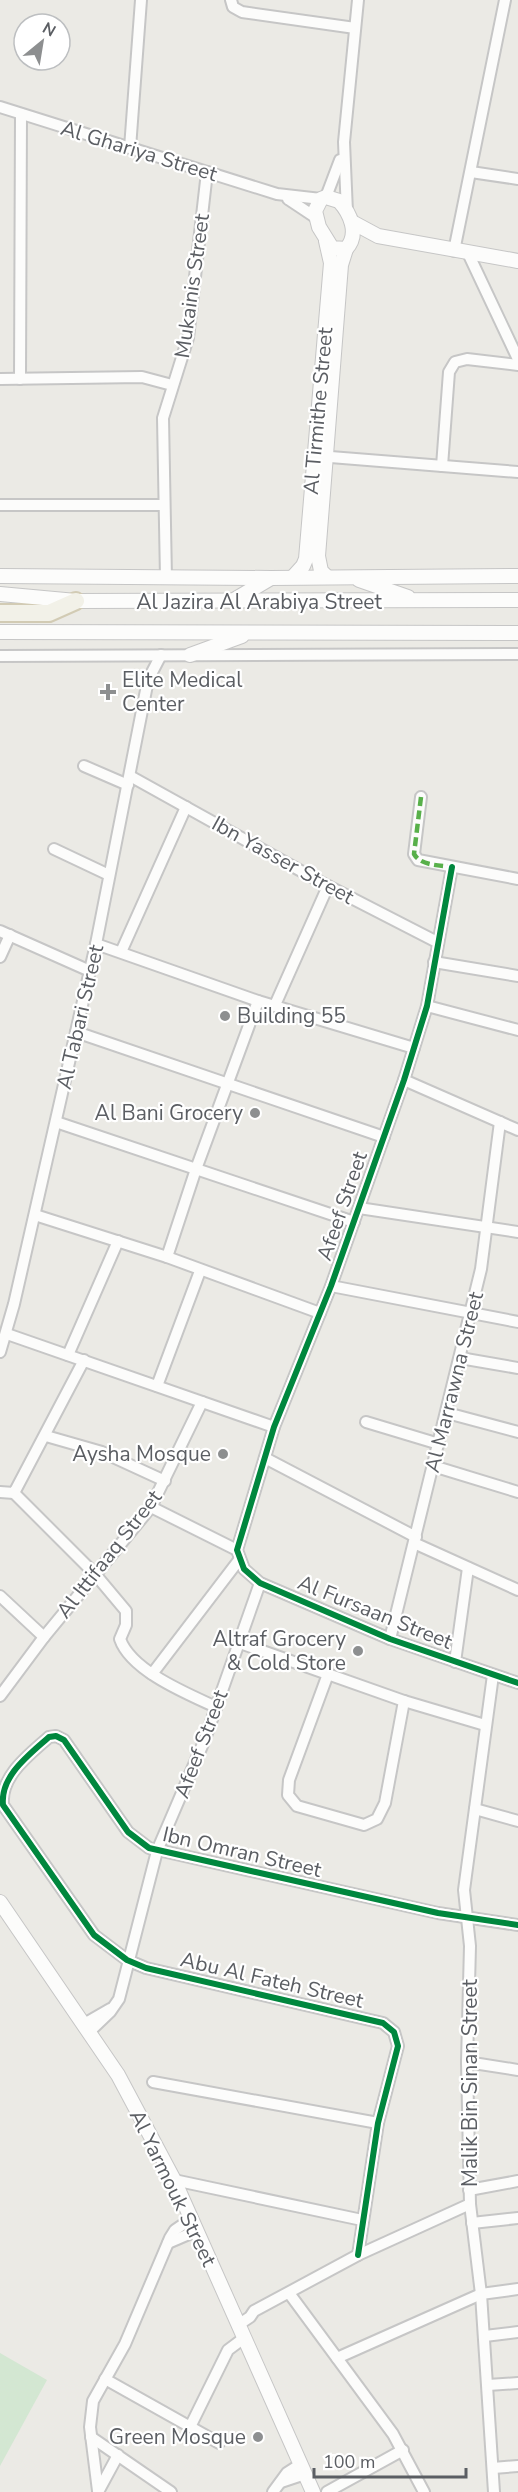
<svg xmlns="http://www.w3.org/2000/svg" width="518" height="2492" font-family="'Nunito Sans',sans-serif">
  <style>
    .green { fill: #d3e7d2 }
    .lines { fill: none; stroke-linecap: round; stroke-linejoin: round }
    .street-casing { stroke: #c6c6c6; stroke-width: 14 }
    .secondary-casing { stroke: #c6c6c6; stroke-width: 16 }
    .primary-casing { stroke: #d2cbb4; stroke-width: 20 }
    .street { stroke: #fcfcfb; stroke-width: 10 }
    .secondary { stroke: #fcfcfb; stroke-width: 14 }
    .primary { stroke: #f2f1e8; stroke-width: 16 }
    .quiet { stroke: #58b04a; stroke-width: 4.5; stroke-dasharray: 9 4.5; stroke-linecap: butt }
    .cycleway-casing { stroke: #fff; stroke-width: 10 }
    .cycleway { stroke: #00873e; stroke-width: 6 }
    .poi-dot { fill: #8d8f90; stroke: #fff; stroke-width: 2 }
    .labels { text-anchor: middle; stroke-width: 4.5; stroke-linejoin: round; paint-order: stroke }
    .street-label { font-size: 21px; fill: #5b5e63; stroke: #fff }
    .poi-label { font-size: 21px; fill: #5b5e63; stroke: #fff; text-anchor: end }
  </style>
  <rect width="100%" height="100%" fill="#ebeae5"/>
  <polygon class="green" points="0,2353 47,2380 0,2466"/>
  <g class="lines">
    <g class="street-casing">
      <g id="street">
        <polyline points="231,0 233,7 242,12 355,28"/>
        <polyline points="0,107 277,194 321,199"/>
        <polyline points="130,148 141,0"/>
        <polyline points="471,172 518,179"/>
        <polyline points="326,197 340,160"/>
        <polyline points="288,199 315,217"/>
        <polyline points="347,212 344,142 358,0"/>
        <polyline points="454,251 505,0"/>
        <polyline points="468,253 518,359"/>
        <polyline points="0,379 142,377 172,385"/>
        <polyline points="20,379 21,114"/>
        <polyline points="318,456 518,472"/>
        <polyline points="442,466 449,372 455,362 467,359 518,365"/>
        <polyline points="0,505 164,505"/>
        <polyline points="166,578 163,418 188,338 207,172"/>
        <polyline points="0,656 518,654"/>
        <polyline points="84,766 128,785"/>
        <polyline points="130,776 328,886 437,942"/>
        <polyline points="421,797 414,854 418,860 518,879"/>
        <polyline points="54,849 109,875"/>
        <polyline points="452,867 427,1006 404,1080 331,1286 274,1427 237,1550 244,1569 260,1583 390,1639 518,1683"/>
        <polyline points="0,931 90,971"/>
        <polyline points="96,944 258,1001 414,1048"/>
        <polyline points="121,952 186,807"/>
        <polyline points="0,957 10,935"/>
        <polyline points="434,962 518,976"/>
        <polyline points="275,1005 328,886"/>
        <polyline points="427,1006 518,1030"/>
        <polyline points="76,1032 384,1137"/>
        <polyline points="404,1080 518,1130"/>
        <polyline points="56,1122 354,1222"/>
        <polyline points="359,1208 518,1232"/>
        <polyline points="35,1215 167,1257 320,1313"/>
        <polyline points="167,1257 196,1169 258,1001"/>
        <polyline points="331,1286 518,1322"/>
        <polyline points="7,1334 274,1427"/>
        <polyline points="0,1352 14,1304 96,944 148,680 161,655"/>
        <polyline points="68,1355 118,1241"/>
        <polyline points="460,1358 518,1368"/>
        <polyline points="157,1386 200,1271"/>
        <polyline points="447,1413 518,1432"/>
        <polyline points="366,1422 439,1444"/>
        <polyline points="46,1436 102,1452 165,1481"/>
        <polyline points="265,1458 416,1537"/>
        <polyline points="433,1466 518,1492"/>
        <polyline points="0,1492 14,1493 84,1360"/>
        <path d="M14,1493L95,1574L126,1611V1625L120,1639C131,1671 188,1694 216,1707"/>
        <polyline points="151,1507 237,1550"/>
        <polyline points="414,1543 518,1590"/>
        <polyline points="0,1596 44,1637"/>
        <polyline points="390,1639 481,1269 500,1122"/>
        <polyline points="240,1643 404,1701 485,1725"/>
        <polyline points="455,1662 468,1568"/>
        <polyline points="152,1674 239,1560"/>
        <polyline points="328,1674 289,1780 288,1795 297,1806 364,1825 377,1819 385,1803 404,1701"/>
        <polyline points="493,1675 464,1890 470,1946 467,2062 470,2204 481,2294 494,2492"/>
        <polyline points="0,1696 44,1637 151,1507 202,1402"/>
        <polyline points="475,1809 518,1821"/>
        <polyline points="84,2024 110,2009"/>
        <polyline points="89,2032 110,2012 119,1999 157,1851 205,1739 260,1583"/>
        <polyline points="467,2062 518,2070"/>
        <polyline points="153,2082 378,2123"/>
        <polyline points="174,2180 362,2220"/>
        <polyline points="469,2190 518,2181"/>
        <polyline points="472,2223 518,2218"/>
        <polyline points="168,2243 196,2231"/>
        <path d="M358,2255L378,2123L398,2046L394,2032L383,2023L146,1968L127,1960L94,1935L3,1805C0,1776 29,1755 49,1737L56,1736L64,1740L128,1832L149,1848L438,1913L518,1925"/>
        <polyline points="289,2293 393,2434 424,2492"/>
        <polyline points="238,2325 250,2317 254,2311 358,2255 470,2204"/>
        <polyline points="485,2336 518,2332"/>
        <polyline points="337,2358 481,2294 518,2289"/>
        <polyline points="105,2379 219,2443"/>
        <polyline points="488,2385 518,2383"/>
        <polyline points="190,2427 228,2350 244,2338"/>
        <polyline points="91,2437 171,2492"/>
        <polyline points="493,2468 518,2466"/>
        <polyline points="281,2482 305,2474"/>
        <polyline points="98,2491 90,2427 93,2401 125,2344 170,2238 175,2230 191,2219"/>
        <polyline points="98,2492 118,2455"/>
        <polyline points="273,2492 287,2473 301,2464"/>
        <polyline points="327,2492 403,2450"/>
      </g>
    </g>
    <g class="secondary-casing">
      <g id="secondary">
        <path d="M326,197L339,201C350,213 360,234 346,249L332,248L319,227L315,211L321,199Z"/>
        <polyline points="352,222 378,236 518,261"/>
        <polyline points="0,576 271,578 518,576"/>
        <polyline points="293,577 303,566 306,559 331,263 326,241"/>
        <polyline points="327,577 321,571 318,556 341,265 346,249"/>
        <polyline points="359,580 408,597"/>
        <polyline points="0,594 76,601 518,600"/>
        <polyline points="234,600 271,578"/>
        <polyline points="0,632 518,633"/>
        <polyline points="190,655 242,636"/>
        <polyline points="0,1902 118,2075 174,2180 313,2492"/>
      </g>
    </g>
    <g class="primary-casing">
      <polyline id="primary" points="0,613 49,613 76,601"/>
    </g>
    <use href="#street" class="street"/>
    <use href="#secondary" class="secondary"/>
    <use href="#primary" class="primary"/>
    <path class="quiet" d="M421,797L414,854C421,866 439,865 452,867"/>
    <g class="cycleway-casing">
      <g id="cycleway">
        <polyline points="452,867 427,1006 404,1080 331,1286 274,1427 237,1550 244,1569 260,1583 390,1639 518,1683"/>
        <path d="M358,2255L378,2123L398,2046L394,2032L383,2023L146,1968L127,1960L94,1935L3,1805C0,1776 29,1755 49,1737L56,1736L64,1740L128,1832L149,1848L438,1913L518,1925"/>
      </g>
    </g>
    <use href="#cycleway" class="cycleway"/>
  </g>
  <g class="poi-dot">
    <path d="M105 683h6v6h6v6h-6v6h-6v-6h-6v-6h6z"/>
    <circle cx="225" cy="1016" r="6"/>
    <circle cx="255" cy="1113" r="6"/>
    <circle cx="223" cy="1454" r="6"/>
    <circle cx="358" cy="1651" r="6"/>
    <circle cx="258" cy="2437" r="6"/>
  </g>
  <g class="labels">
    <g class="street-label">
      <text transform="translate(139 151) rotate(17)" y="7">Al Ghariya Street</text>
      <text transform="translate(192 286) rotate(-82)" y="7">Mukainis Street</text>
      <text transform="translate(318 411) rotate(-85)" y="7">Al Tirmithe Street</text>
      <text x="259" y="609">Al Jazira Al Arabiya Street</text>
      <text transform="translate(283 860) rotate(29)" y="7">Ibn Yasser Street</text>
      <text transform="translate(80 1017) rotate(-77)" y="7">Al Tabari Street</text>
      <text transform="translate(342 1206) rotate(-71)" y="7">Afeef Street</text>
      <text transform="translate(454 1382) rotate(-76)" y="7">Al Marrawna Street</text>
      <text transform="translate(109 1554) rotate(-52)" y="7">Al Ittifaaq Street</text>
      <text transform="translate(375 1612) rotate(22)" y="7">Al Fursaan Street</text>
      <text transform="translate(201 1744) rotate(-69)" y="7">Afeef Street</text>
      <text transform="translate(242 1852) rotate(13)" y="7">Ibn Omran Street</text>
      <text transform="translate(272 1980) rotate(13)" y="7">Abu Al Fateh Street</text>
      <text transform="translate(470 2083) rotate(-90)" y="7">Malik Bin Sinan Street</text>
      <text transform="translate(173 2188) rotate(64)" y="7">Al Yarmouk Street</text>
    </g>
    <g class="poi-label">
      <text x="122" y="687" text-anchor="start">Elite Medical<tspan x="122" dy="24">Center</tspan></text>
      <text x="237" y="1023" text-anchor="start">Building 55</text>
      <text x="243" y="1120">Al Bani Grocery</text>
      <text x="211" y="1461">Aysha Mosque</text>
      <text x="346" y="1646">Altraf Grocery<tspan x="346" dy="24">&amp; Cold Store</tspan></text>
      <text x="246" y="2444">Green Mosque</text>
    </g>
  </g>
  <g transform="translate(42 42) rotate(30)"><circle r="28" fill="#ffffff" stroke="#bdbfc1" stroke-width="1.5"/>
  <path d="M0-4.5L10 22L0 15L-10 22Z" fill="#8d8f90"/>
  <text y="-9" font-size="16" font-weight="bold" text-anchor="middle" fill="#5b5e63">N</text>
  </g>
  <path d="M314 2468v9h152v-9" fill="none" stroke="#5b5e63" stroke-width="3"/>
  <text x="323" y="2468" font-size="18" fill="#5b5e63" stroke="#ffffff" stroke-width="4.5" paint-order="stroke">100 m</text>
</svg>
